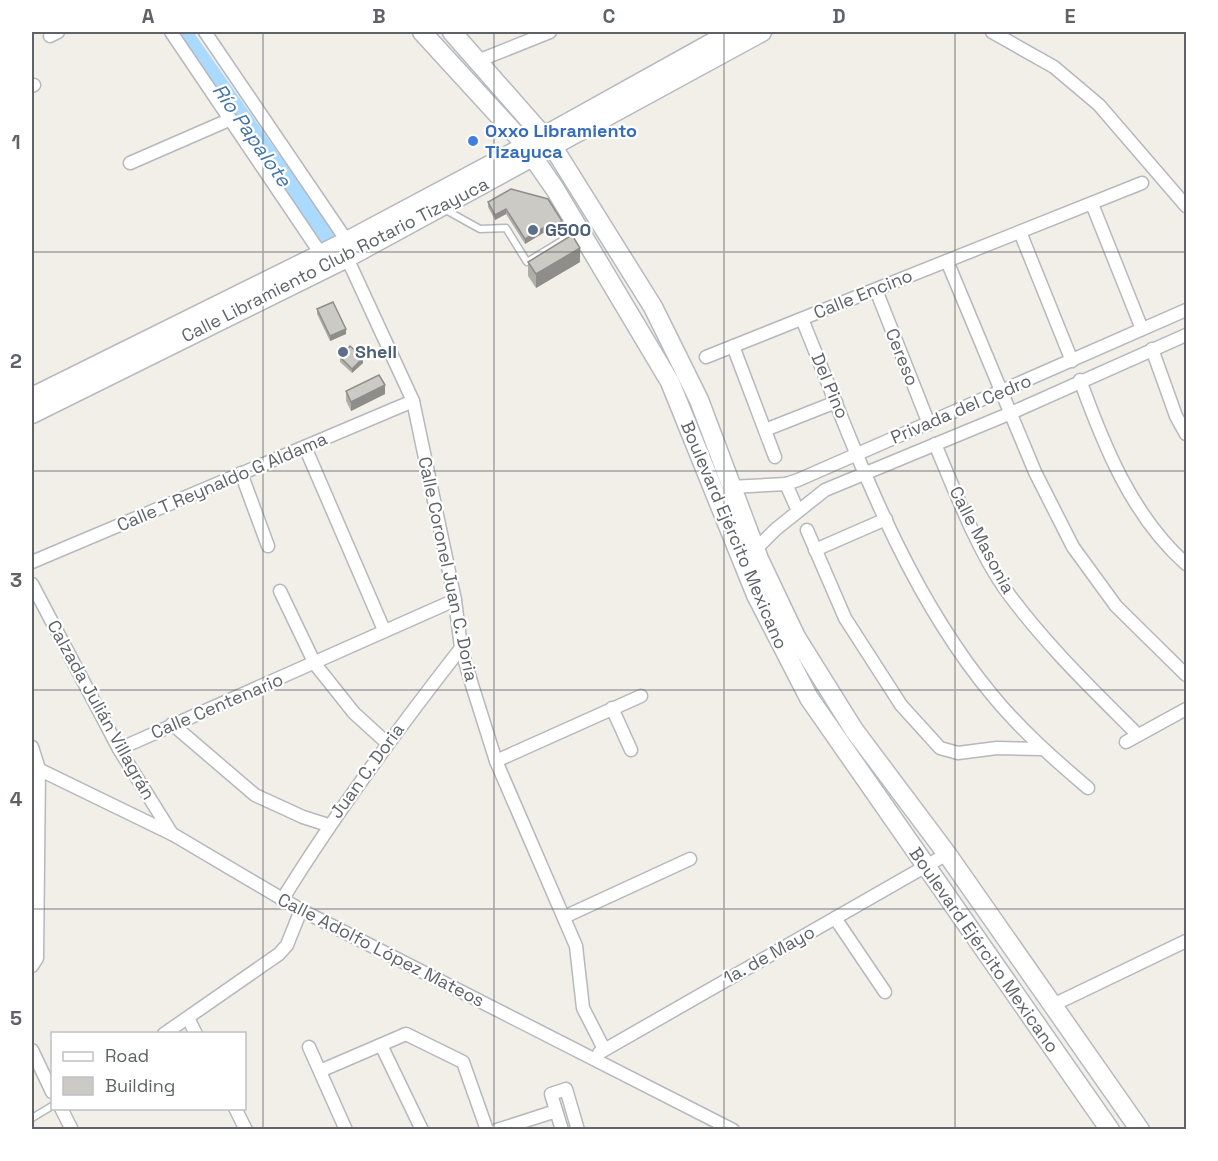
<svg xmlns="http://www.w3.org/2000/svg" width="1218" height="1161" font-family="'Space Grotesk',sans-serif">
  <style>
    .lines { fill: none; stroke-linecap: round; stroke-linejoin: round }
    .river { stroke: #aadaff; stroke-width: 22 }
    .lane-casing { stroke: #b5b8bc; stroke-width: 9 }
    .street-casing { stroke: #b5b8bc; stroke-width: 15 }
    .secondary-casing { stroke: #b6babf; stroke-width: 21 }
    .lane { stroke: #fff; stroke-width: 6 }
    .street { stroke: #fff; stroke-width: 12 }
    .secondary { stroke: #fff; stroke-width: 18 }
    .wall { fill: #afaea9 }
    .shaded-wall { fill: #8f8d8a }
    .building { fill: #cccac5; stroke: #8f8d8a; stroke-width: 1.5 }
    .grid { fill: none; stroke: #5f6368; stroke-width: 1.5; stroke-opacity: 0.55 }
    .shop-dot { fill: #3f7fe0; stroke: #fff; stroke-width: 2 }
    .service-dot { fill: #5c6f8a; stroke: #fff; stroke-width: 2 }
    .labels { text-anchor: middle; stroke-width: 4.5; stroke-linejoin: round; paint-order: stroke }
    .shop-label { font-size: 18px; font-weight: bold; fill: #366cbe; stroke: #fff; text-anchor: start }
    .service-label { font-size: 18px; font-weight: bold; fill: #4e5e75; stroke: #fff; text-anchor: start }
    .street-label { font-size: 18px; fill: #5f6368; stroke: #fff }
    .water-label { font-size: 20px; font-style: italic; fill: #4174aa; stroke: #fff }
    .neatline { fill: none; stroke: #5f6368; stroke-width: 2 }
    .grid-label { font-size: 20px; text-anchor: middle; font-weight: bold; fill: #5f6368 }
  </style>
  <rect width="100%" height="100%" fill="#f1efe8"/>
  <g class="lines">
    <polyline class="river" points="180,32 324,238"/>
    <g class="lane-casing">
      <g id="lane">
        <polyline points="444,209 480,229 506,228 527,262 573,234 579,234"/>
        <polyline points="32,1118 52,1106"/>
      </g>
    </g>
    <g class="street-casing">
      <g id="street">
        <polyline points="171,32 321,254"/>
        <polyline points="205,32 347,241"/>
        <polyline points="992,32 1054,67 1099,105 1186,206"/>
        <polyline points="50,36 58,32"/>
        <polyline points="480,60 550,32"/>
        <polyline points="32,86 34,85"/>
        <polyline points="130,163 231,119"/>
        <polyline points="1092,204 1142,329"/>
        <polyline points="1020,232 1072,361"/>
        <polyline points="347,258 413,401 455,600 461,648 472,685 496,761 576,946 583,1008 604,1049"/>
        <polyline points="947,261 1035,472 1073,547 1116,606 1186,675"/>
        <polyline points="876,290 929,424"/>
        <path d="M802,319C855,448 902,587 993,696C1021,730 1054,759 1088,788"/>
        <polyline points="733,346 775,457"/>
        <polyline points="1152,349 1176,416 1186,434"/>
        <polyline points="706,357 1142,183"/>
        <path d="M1080,380C1104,446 1132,516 1186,564"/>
        <polyline points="765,430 836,402"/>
        <path d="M935,444C954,489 977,549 1005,589C1044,643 1091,688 1138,735"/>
        <polyline points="305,447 384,630"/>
        <polyline points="241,473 268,546"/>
        <polyline points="786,484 798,511"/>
        <polyline points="730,487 786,484 798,480 1186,310"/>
        <polyline points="807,530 845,618 901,705 940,748 958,753 997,748 1042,749"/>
        <polyline points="755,550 776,529 825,490 1011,413 1186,335"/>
        <polyline points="815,550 886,519"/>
        <polyline points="32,562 413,401"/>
        <polyline points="32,584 119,749 172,834"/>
        <polyline points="280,591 315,664 354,713 387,743"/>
        <polyline points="612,708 631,750"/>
        <polyline points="172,724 255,795 303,817 328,825"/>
        <polyline points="1126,742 1186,709"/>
        <polyline points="32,747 39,769 37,958 32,966"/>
        <polyline points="119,749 455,600"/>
        <polyline points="496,761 641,696"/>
        <polyline points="32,766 174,835 301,910 733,1130"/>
        <path d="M282,900C336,812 397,730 461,648"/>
        <polyline points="564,917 690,859"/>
        <polyline points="835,918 885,992"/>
        <polyline points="1053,1005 1186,941"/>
        <polyline points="188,1018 196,1034"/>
        <polyline points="164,1034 279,954 287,945 301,910"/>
        <polyline points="381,1045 422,1130"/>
        <polyline points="309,1047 346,1130"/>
        <polyline points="32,1050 52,1092"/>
        <polyline points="599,1053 947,854"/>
        <polyline points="320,1071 406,1034 463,1062 487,1130"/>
        <polyline points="61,1108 72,1130"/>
        <polyline points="235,1108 246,1130"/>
        <polyline points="497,1130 556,1111"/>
        <polyline points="562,1130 551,1094 566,1089 578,1130"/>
      </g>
    </g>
    <g class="secondary-casing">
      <g id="secondary">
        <polyline points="422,32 521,140 555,189 670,382 756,595 809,698 1110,1130"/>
        <polyline points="452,32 553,147 653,307 699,400 759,559 796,637 854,730 947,854 1140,1130"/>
        <polyline points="32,397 347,241 544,136 731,32"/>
        <polyline points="32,414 347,258 762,32"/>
      </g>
    </g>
    <use href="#lane" class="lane"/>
    <use href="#street" class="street"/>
    <use href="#secondary" class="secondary"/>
  </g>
  <g class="wall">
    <polygon points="488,202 562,226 550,233 548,230 525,244 506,214 495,220 488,207"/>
    <polygon points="528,262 580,262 536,288 528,276"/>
    <polygon points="317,309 346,334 330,341 317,314"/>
    <polygon points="340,357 363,363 352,373 340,362"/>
    <polygon points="346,391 385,394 351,411 346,401"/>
  </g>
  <g class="shaded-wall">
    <polygon points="506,209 506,214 495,220 495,215"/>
    <polygon points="562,221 562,226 550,233 550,228"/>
    <polygon points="548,225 548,230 525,244 525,239"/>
    <polygon points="580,248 580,262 536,288 536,274"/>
    <polygon points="346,329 346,334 330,341 330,336"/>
    <polygon points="363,358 363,363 352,373 352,369"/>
    <polygon points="385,385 385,394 351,411 351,402"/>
  </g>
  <g class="building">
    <polygon points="511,189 548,199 562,221 550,228 548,225 525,239 506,209 495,215 488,202"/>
    <polygon points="572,235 580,248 536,274 528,262"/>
    <polygon points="333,302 346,329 330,336 317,309"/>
    <polygon points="350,346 363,358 352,369 340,357"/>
    <polygon points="379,375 385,385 351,402 346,391"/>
  </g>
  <path class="grid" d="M263,32V1130M494,32V1130M724,32V1130M955,32V1130M32,252H1186M32,471H1186M32,690H1186M32,909H1186"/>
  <circle class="shop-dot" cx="473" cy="141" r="6"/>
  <g class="service-dot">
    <circle cx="533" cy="230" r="6"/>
    <circle cx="343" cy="352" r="6"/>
  </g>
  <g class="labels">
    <g class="shop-label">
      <text x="485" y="137">Oxxo Libramiento<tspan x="485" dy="21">Tizayuca</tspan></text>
    </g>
    <g class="service-label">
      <text x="545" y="236">G500</text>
      <text x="355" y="358">Shell</text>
    </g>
    <g class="street-label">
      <text transform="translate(335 260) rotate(-27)" y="6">Calle Libramiento Club Rotario Tizayuca</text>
      <text transform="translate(863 294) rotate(-22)" y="6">Calle Encino</text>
      <text transform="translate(902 357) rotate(68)" y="6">Cereso</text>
      <text transform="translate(830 386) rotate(67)" y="6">Del Pino</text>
      <text transform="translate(961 409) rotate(-23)" y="6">Privada del Cedro</text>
      <text transform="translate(222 482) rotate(-23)" y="6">Calle T Reynaldo G Aldama</text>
      <text transform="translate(734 535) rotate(67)" y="6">Boulevard Ejército Mexicano</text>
      <text transform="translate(982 540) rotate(62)" y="6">Calle Masonia</text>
      <text transform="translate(448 569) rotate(78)" y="6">Calle Coronel Juan C. Doria</text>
      <text transform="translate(217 706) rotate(-23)" y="6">Calle Centenario</text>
      <text transform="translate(101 710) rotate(61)" y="6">Calzada Julián Villagrán</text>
      <text transform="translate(367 771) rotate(-54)" y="6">Juan C. Doria</text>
      <text transform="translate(381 950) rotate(27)" y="6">Calle Adolfo López Mateos</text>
      <text transform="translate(984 950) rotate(55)" y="6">Boulevard Ejército Mexicano</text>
      <text transform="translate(769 955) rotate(-29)" y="6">1a. de Mayo</text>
    </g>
    <g class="water-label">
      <text transform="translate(252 135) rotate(55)" y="7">Río Papalote</text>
    </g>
  </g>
  <rect width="1218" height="1161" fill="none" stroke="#ffffff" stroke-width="66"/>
  <rect x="51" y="1032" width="195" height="78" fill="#ffffff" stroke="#bfc1c3" stroke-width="1.5"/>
  <rect x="63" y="1052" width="30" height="9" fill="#ffffff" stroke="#bfc1c3" stroke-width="1.5"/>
  <text x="105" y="1062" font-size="18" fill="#5f6368">Road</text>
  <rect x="63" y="1077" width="30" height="18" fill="#cccac5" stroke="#bfc1c3" stroke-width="1.5"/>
  <text x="105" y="1092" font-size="18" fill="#5f6368">Building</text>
  <rect x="33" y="33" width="1152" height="1095" class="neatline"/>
  <g class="grid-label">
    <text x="148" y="23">A</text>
    <text x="379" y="23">B</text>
    <text x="609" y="23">C</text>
    <text x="839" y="23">D</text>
    <text x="1070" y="23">E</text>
    <text x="16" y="149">1</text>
    <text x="16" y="368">2</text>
    <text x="16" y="587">3</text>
    <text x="16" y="806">4</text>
    <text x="16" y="1025">5</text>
  </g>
</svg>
